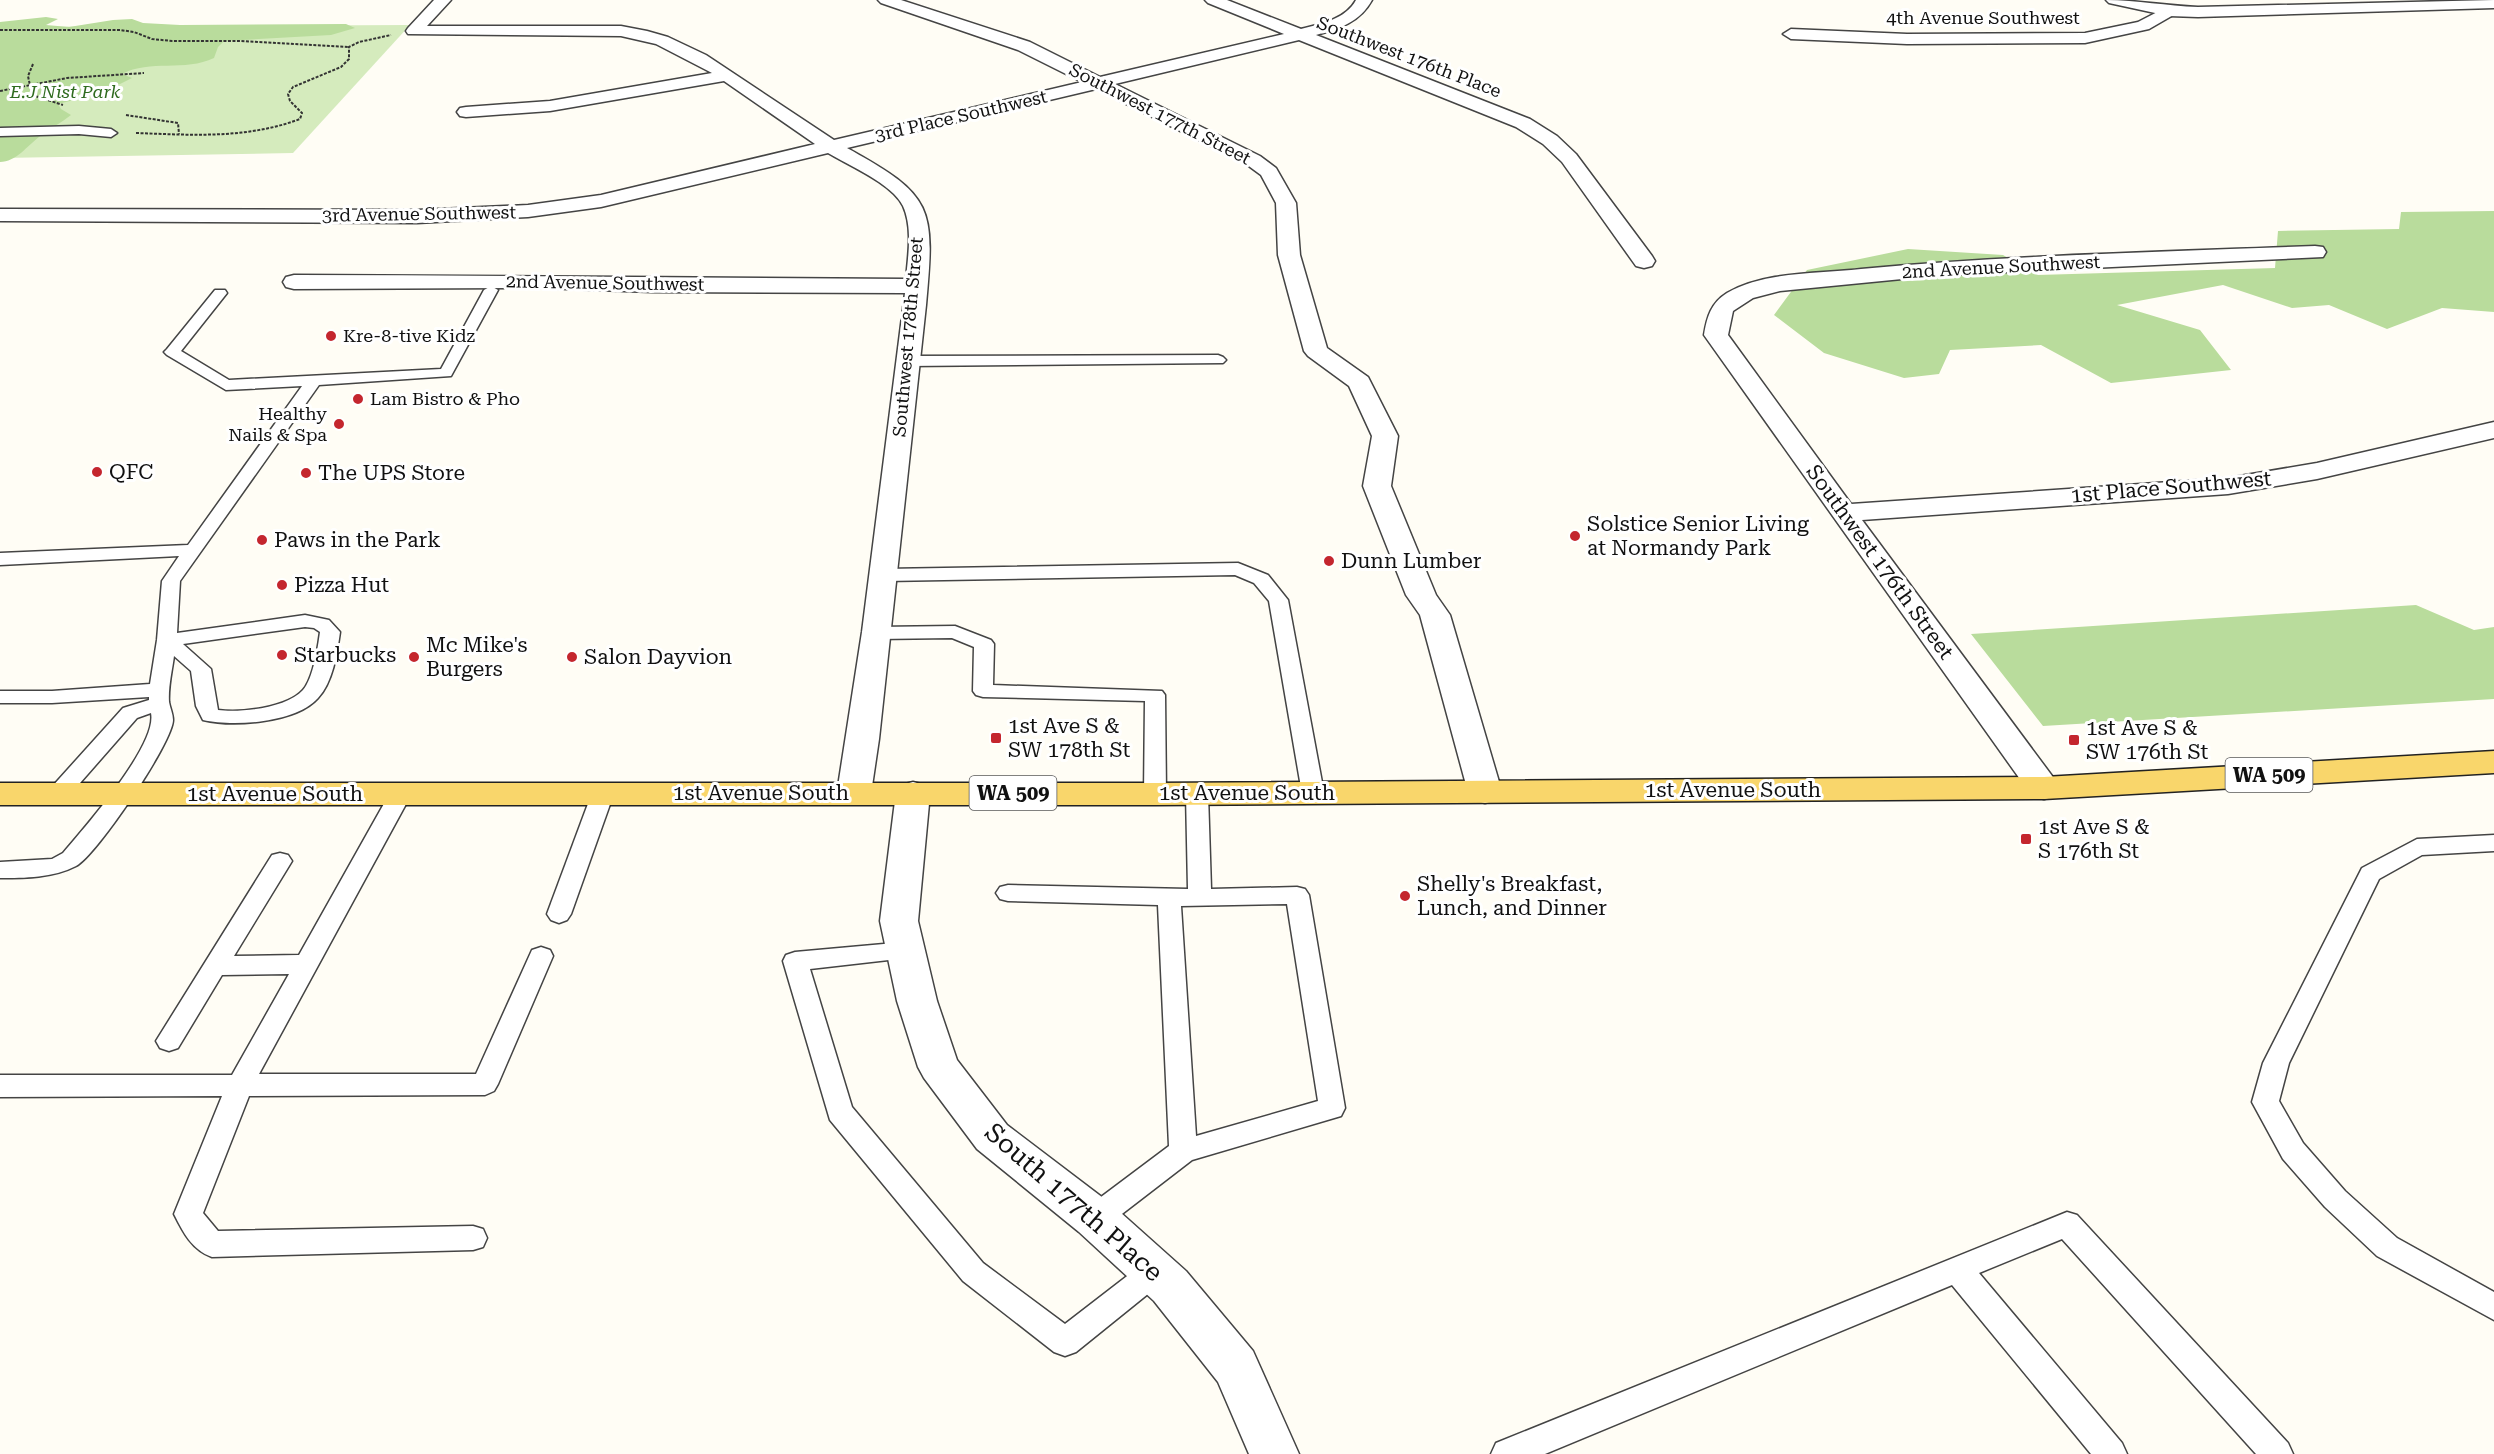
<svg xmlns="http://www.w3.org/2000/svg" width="2494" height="1454" font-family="'Roboto Serif',serif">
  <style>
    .green { fill: #d5ebbd }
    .forest { fill: #b9dc9c }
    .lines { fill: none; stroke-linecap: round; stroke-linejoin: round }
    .service-casing { stroke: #444; stroke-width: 3 }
    .minor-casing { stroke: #444; stroke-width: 3 }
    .tertiary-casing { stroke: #444; stroke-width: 3 }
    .primary-casing { stroke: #222; stroke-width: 3 }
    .path { stroke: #333; stroke-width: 2; stroke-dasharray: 3 1.5; stroke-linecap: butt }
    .service { fill: #fff; fill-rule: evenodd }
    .minor { fill: #fff; fill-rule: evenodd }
    .tertiary { fill: #fff; fill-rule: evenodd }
    .primary { fill: #f9d66b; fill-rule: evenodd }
    .poi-dot { fill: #c4262e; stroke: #fff; stroke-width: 2 }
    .labels { text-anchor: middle; stroke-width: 6; stroke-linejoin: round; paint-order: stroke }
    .far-street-label { font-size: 18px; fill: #111; stroke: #fff }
    .far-park-label { font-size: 18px; font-style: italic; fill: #2f6b1f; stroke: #fff }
    .far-poi-label { font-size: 18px; fill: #111; stroke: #fff; text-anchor: start }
    .shield { fill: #fff; stroke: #585858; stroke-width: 1.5 }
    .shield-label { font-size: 20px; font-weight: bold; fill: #111 }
    .poi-label { font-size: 21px; fill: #111; stroke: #fff; text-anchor: start }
    .street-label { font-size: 21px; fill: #111; stroke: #fff }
    .near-street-label { font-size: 26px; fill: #111; stroke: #fff }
  </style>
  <rect width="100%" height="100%" fill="#fffdf5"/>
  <polygon class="green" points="410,25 293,153 0,158 0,27"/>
  <g class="forest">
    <path d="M46,17L58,19L46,25L69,27L113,20L132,19L143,23L180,25L346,24L355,28L331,35L224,41L218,47L214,58C185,72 150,59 122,74L132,78L102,93L58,104L61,109L71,115C61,123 49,129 39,137C27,146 16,162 0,162V22Z"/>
    <polygon points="2494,211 2494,312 2442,308 2387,329 2329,305 2292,308 2223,285 2117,305 2200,330 2231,370 2111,383 2041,345 1950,350 1939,374 1904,378 1824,353 1774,315 1807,270 1908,249 2003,255 2038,275 2275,268 2278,231 2399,229 2401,212"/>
    <polygon points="2416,605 2474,630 2494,627 2494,699 2043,726 1971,634"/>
  </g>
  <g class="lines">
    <g class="service-casing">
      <g id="service">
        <polygon points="79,126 111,129 117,133 111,137 79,134 0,136 0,128"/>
        <path d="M491,286L498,290L451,376L319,385L180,581L177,633L305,615L329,620L340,632C337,653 333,682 318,698C296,723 233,727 203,720L196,706L191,671L174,656C172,671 168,687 169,702C170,708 173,714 173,720C173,742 96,856 76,866C53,878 25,878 0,878V862L52,859L63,853C84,828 158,745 151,713L137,718L66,799L58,801L50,799L47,794L50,789L123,708L149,700V697L52,703H0V691H52L150,684L157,640L162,581L179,556L0,565V553L188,545L302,386L226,390L167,355L164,352L167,349L215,290H225L227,293L181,351L229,380L441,369L484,290ZM305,627L314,628L320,632C318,647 313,679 303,690C287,708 240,713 218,710L211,669L183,644Z"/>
        <polygon points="1218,355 1223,357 1226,360 1223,363 907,366 899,361 907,356"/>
        <polygon points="1238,563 1268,575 1288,600 1324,793 1321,798 1313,800 1305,798 1302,793 1269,601 1254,583 1235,575 885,581 878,579 876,575 878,571 885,569"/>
        <polygon points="955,626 991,640 994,644 993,685 1162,691 1165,695 1166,794 1163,799 1155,801 1147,799 1144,794 1145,701 983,697 976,695 973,691 974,647 952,638 877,639 870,637 867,633 870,629 877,627"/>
        <path d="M401,786L409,788L412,793L259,1074H476L532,950L541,947L550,950L553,956L498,1084L494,1091L485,1095L249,1096L203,1213L218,1231L473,1226L483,1229L487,1238L483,1247L473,1250L212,1257C192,1250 183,1232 174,1214L222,1096L0,1097V1075H232L289,974L222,975L178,1048L169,1051L160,1048L156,1041L272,855L280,853L288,855L292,861L234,956L299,955L390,793L393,788Z"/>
        <polygon points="603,786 611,788 614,793 571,914 567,920 559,923 551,920 547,914 592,793 595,788"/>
        <path d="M1197,787L1205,789L1208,794L1211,889L1297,887L1305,889L1309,895L1345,1108L1341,1116L1192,1160L1105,1227L1095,1230L1085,1227L1081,1218L1085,1209L1169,1146L1158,905L1008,901L1000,899L996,893L1000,887L1008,885L1188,889L1186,794L1189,789ZM1287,904L1318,1101L1196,1136L1181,906Z"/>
        <polygon points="2494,835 2494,851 2422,855 2379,879 2289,1063 2279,1101 2303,1143 2345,1191 2397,1238 2494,1292 2494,1320 2377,1256 2325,1207 2283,1159 2252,1102 2263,1063 2362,868 2417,839"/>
        <polygon points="906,942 915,945 918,951 915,957 810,969 852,1107 983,1263 1065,1324 1144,1263 1154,1259 1164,1263 1169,1272 1164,1281 1076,1352 1065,1356 1054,1352 963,1281 830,1120 783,961 786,955 795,952"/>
        <polygon points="2067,1212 2077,1215 2288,1443 2293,1454 2256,1454 2062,1239 1979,1273 2122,1443 2127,1454 2091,1454 1952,1285 1545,1454 1491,1454 1496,1443"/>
      </g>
    </g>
    <g class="minor-casing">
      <g id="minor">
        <path d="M434,0H451L427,26H621L647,31L668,37L706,55L834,140L1082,82L1018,50L881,3L878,0H901L1030,42L1100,77L1284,34L1208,3L1205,0H1227L1301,29C1321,24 1346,19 1356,0H1372C1360,22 1339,29 1316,35L1530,119L1557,136L1576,154L1652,256L1655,261L1652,266L1644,268L1636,266L1562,162L1543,144L1516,127L1299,40L1115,84L1260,156L1276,168L1296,203L1300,255L1327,348L1368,377L1398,436L1391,486L1436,595L1450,615L1502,792L1497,800L1485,803L1473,800L1468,792L1420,615L1406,595L1363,486L1372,436L1349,386L1308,356L1304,351L1278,255L1276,203L1261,175L1246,164L1096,89L847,148C934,196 935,207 926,305L879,739L871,793L866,801L854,804L842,801L837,793L862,632L905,293L652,292L540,288L294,289L286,287L283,282L286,277L294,275C498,275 702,278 906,279C908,256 913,228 903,206C893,184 848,165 828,153L601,207L528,217L417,223L0,221V209L417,210L528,205L601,195L815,144L724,81L550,111L466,117L460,116L457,112L460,108L466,107L550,101L712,73L656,44L621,36L408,34L406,31L408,28Z"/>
        <polygon points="2169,6 2177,11 2175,14 2149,29 2085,43 1907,44 1791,39 1783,34 1791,29 1907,34 2085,33 2138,22"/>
        <path d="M2315,246L2323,247L2326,252L2323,257L1943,275L1780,291L1753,298L1733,311L1728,335L1851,504L2228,478L2317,463L2494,422V438L2317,479L2228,494L1862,520L2061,788L2056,796L2044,799L2032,796L1704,335C1707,317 1711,303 1727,293C1765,271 1818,274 1861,269C2012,255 2164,252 2315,246Z"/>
        <polygon points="913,782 925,785 930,793 918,921 937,1001 957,1060 1007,1125 1111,1204 1186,1271 1253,1351 1299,1454 1249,1454 1218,1382 1154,1301 1079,1232 977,1149 924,1078 918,1067 897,1001 880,921 896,793 901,785"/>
      </g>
    </g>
    <g class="tertiary-casing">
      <path id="tertiary" d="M2106,0C2137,0 2167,6 2198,7L2494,0V8L2198,17L2169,16L2109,3Z"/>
    </g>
    <g class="primary-casing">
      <polygon id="primary" points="2494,751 2494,773 2044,799 1155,805 0,805 0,783 1155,783 2044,777"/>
    </g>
    <g class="path">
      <polyline points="0,30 120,30 134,32 152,39 172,41 241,41 348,47"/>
      <polyline points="33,64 28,76 32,95 63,105"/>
      <polyline points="0,91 67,78 144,73"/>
      <polyline points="126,115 178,123 179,134"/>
      <path d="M136,133C192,135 247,139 300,119L302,113L290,101L288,94L293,87L341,67L349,59V47L359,42L391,35"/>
    </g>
    <use href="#service" class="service"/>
    <use href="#minor" class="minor"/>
    <use href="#tertiary" class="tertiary"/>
    <use href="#primary" class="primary"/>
  </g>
  <g class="poi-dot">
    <circle cx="331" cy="336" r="6"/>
    <circle cx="358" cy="399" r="6"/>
    <circle cx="339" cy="424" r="6"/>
    <circle cx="97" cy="472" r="6"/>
    <circle cx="306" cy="473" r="6"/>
    <circle cx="1575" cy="536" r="6"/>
    <circle cx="262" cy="540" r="6"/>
    <circle cx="1329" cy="561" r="6"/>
    <circle cx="282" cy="585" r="6"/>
    <circle cx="282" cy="655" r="6"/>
    <circle cx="414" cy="657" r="6"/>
    <circle cx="572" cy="657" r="6"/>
    <rect x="990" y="732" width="12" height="12" rx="3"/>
    <rect x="2068" y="734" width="12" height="12" rx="3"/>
    <rect x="2020" y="833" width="12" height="12" rx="3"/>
    <circle cx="1405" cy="896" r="6"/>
  </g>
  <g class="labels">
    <g class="far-street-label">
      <text x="1983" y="24">4th Avenue Southwest</text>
      <text transform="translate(1409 57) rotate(21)" y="6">Southwest 176th Place</text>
      <text transform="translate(1160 114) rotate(27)" y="6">Southwest 177th Street</text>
      <text transform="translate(961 116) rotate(-13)" y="6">3rd Place Southwest</text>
      <text transform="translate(419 214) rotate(-1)" y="6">3rd Avenue Southwest</text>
      <text transform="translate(2001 267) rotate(-3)" y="6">2nd Avenue Southwest</text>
      <text transform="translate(605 283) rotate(1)" y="6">2nd Avenue Southwest</text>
      <text transform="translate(908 337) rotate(-85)" y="6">Southwest 178th Street</text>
    </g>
    <g class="far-park-label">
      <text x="65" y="98">E.J Nist Park</text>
    </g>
    <g class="far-poi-label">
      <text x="343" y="342">Kre-8-tive Kidz</text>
      <text x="370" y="405">Lam Bistro &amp; Pho</text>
      <text x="327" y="420" text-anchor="end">Healthy<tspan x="327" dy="21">Nails &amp; Spa</tspan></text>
    </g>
    <g class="shield">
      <rect x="2225.5" y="758" width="87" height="34" rx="4.5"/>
      <rect x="969.5" y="776" width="87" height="34" rx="4.5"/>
    </g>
    <g class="shield-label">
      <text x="2269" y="782">WA 509</text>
      <text x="1013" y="800">WA 509</text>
    </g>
    <g class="poi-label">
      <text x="109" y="479">QFC</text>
      <text x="318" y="480">The UPS Store</text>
      <text x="1587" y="531">Solstice Senior Living<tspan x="1587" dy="24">at Normandy Park</tspan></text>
      <text x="274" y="547">Paws in the Park</text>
      <text x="1341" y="568">Dunn Lumber</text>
      <text x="294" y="592">Pizza Hut</text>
      <text x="426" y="652">Mc Mike's<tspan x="426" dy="24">Burgers</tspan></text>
      <text x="294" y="662">Starbucks</text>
      <text x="584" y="664">Salon Dayvion</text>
      <text x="1008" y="733">1st Ave S &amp;<tspan x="1008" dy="24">SW 178th St</tspan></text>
      <text x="2086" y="735">1st Ave S &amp;<tspan x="2086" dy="24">SW 176th St</tspan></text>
      <text x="2038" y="834">1st Ave S &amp;<tspan x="2038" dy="24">S 176th St</tspan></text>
      <text x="1417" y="891">Shelly's Breakfast,<tspan x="1417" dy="24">Lunch, and Dinner</tspan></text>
    </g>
    <g class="street-label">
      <text transform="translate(2171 487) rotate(-5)" y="7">1st Place Southwest</text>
      <text transform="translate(1880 562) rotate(54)" y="7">Southwest 176th Street</text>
      <text x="1733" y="797">1st Avenue South</text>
      <text x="761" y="800">1st Avenue South</text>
      <text x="1247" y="800">1st Avenue South</text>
      <text x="275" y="801">1st Avenue South</text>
    </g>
    <g class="near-street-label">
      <text transform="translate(1074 1202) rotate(41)" y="9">South 177th Place</text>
    </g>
  </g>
</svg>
